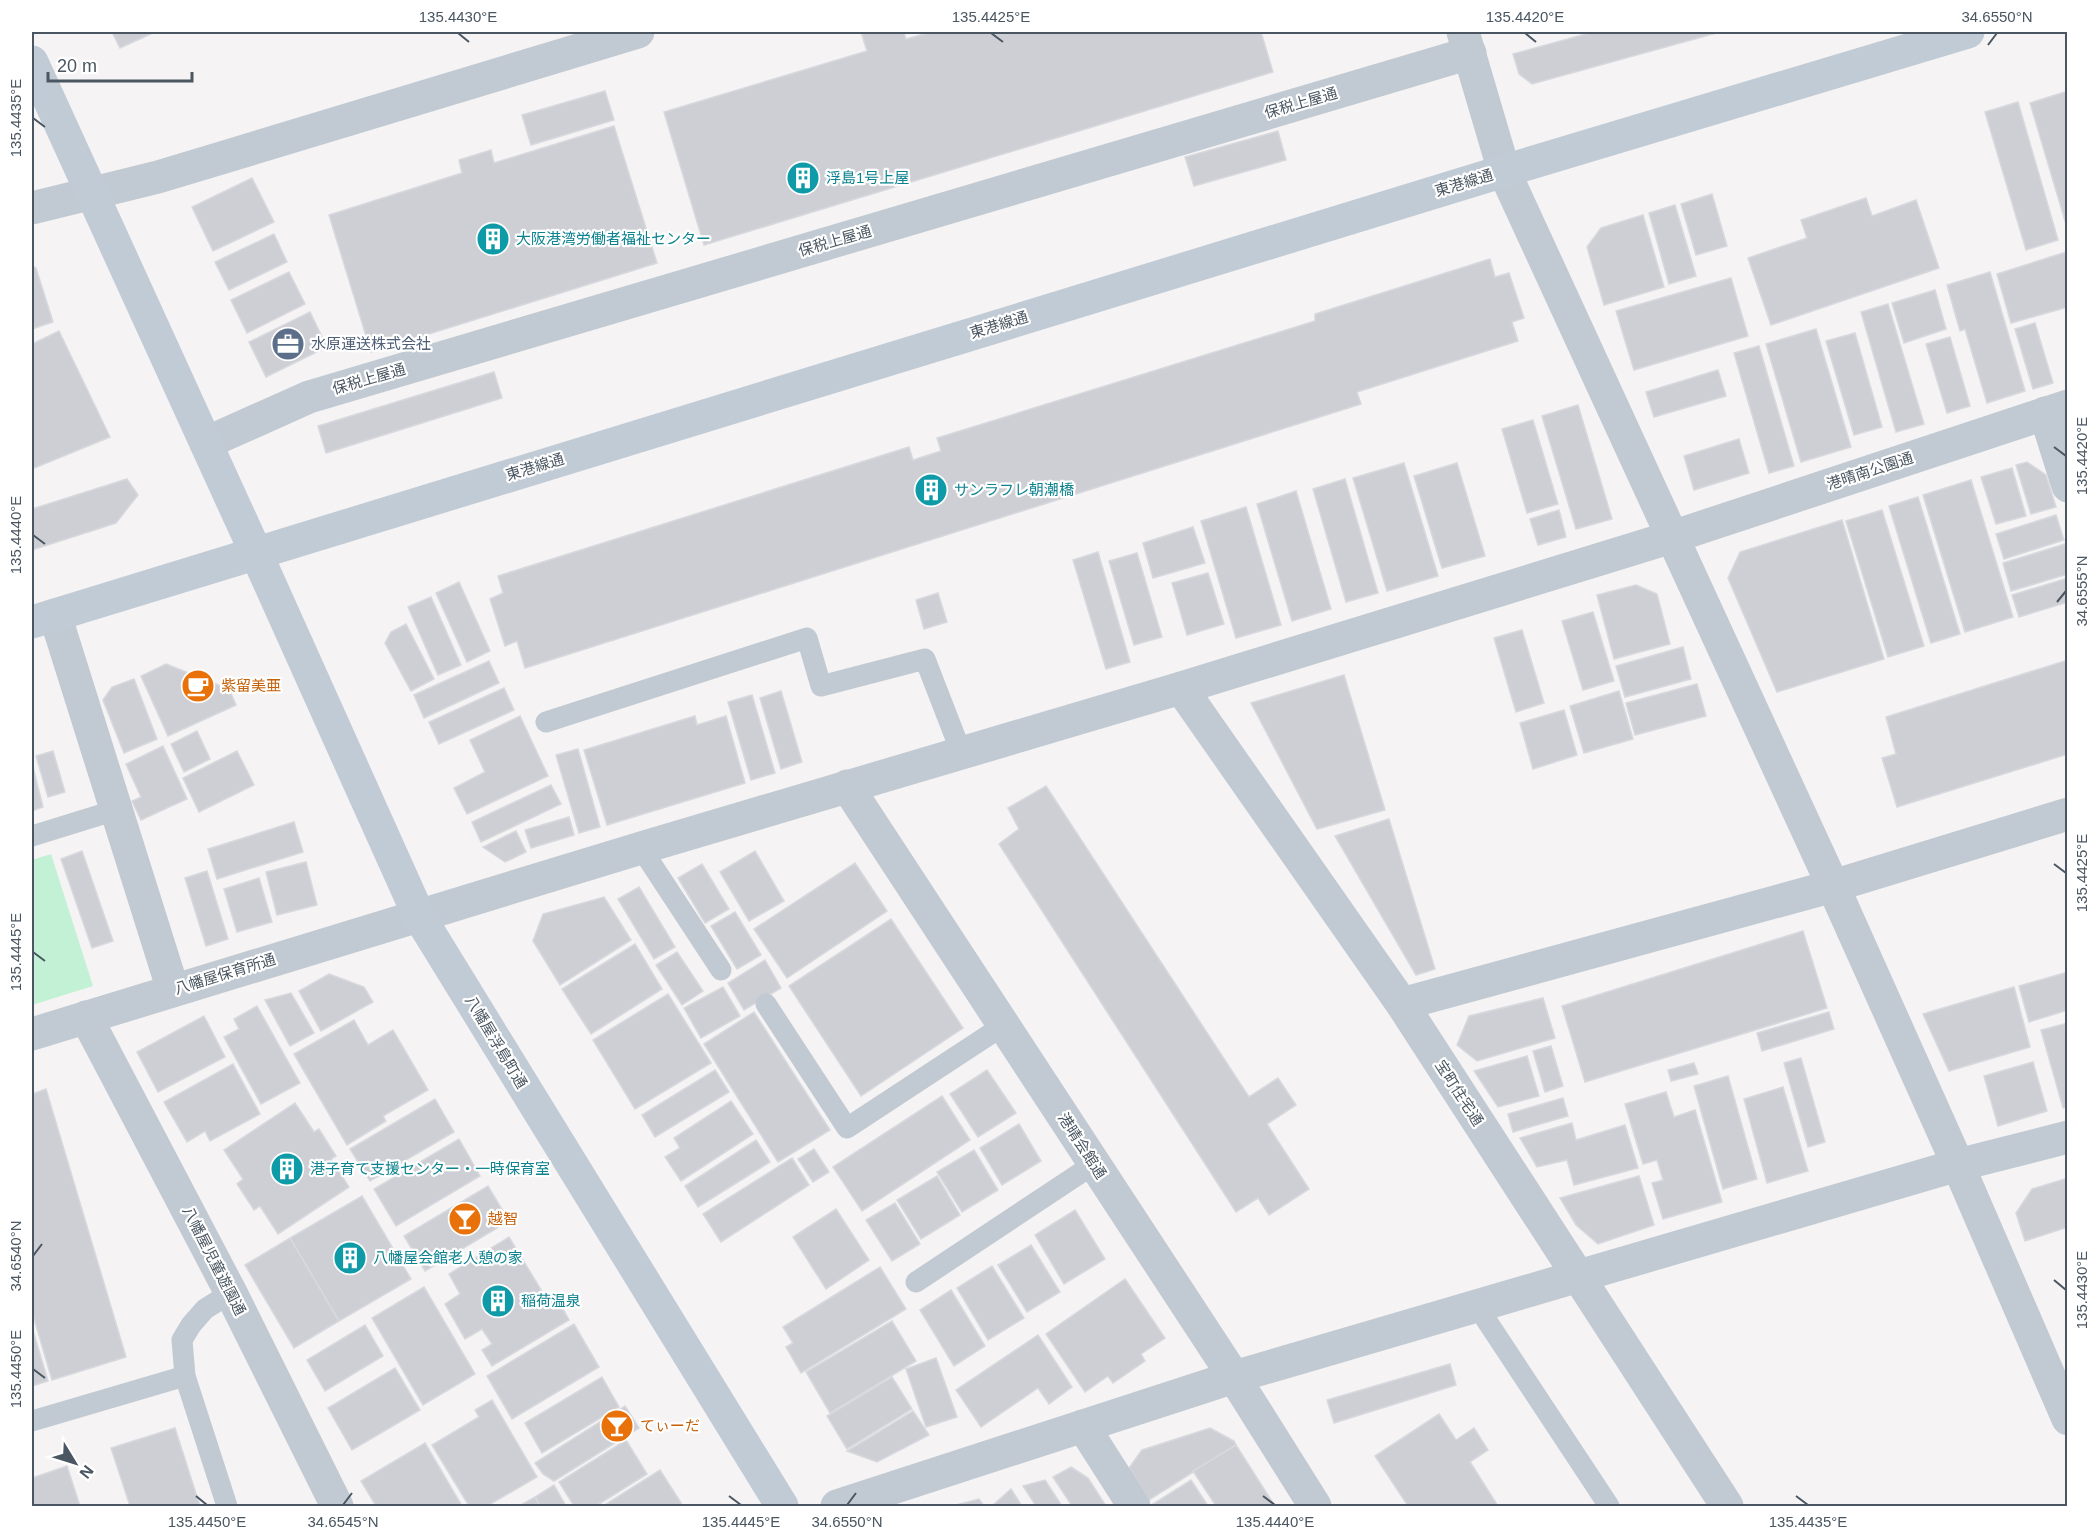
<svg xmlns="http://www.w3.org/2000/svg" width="2099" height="1538" font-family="Arial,'Noto Sans JP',sans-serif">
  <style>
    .green { fill: #c3f1d5 }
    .building { fill: #cdcfd5; stroke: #d7d9de; stroke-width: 1.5 }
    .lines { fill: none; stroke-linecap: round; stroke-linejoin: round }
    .lane { stroke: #c1cad2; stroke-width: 21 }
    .street { stroke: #c1cad2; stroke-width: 33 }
    .secondary { stroke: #c1cbd6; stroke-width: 33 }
    .ticks { fill: none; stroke: #4a5661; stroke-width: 2 }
    .labels { text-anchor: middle; stroke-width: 4.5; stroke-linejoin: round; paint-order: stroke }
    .street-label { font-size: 15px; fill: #4a5661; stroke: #fff }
    .culture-label { font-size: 15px; fill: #0d838f; stroke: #fff; text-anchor: start }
    .service-label { font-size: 15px; fill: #4e5e75; stroke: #fff; text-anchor: start }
    .food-label { font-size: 15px; fill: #c56008; stroke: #fff; text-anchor: start }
    .neatline { fill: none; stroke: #4a5661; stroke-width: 2 }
    .ticks-label { font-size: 15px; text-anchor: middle; fill: #4a5661 }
  </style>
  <rect width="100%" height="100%" fill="#f5f3f3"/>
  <polygon class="green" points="51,854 93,986 32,1005 32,860"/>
  <g class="building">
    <polygon points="112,32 155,32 120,48"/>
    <polygon points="861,32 904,32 906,39 931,32 1261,32 1273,72 704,245 664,112 867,51"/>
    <polygon points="1593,32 1720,32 1532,84 1519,74 1513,54"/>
    <polygon points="605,91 614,120 531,145 522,115"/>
    <polygon points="2068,91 2068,231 2030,103"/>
    <polygon points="2018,102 2058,240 2026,250 1985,112"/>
    <polygon points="614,126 657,263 371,352 329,215 462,173 459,160 491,150 494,163"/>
    <polygon points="1278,131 1286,160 1194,186 1185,157"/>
    <polygon points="252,178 274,222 213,251 192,207"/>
    <polygon points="1712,194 1727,246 1696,255 1681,204"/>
    <polygon points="1866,198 1872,216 1916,200 1939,268 1771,325 1748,258 1807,238 1801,220"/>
    <polygon points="1675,205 1696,276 1669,284 1649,213"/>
    <polygon points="1643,215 1664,287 1604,305 1587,247 1601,228"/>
    <polygon points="274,234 287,262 229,290 215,262"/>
    <polygon points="2066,252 2068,307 2011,323 1997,274"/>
    <polygon points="1490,259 1495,277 1509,273 1524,318 1512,322 1518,341 1357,392 1361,404 525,668 517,641 505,646 490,599 503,593 498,576 909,447 913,460 941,451 937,438 1315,321 1315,314"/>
    <polygon points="32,266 36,268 53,322 32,329"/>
    <polygon points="289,272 305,304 247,333 231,300"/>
    <polygon points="1990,272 2025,391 1987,403 1965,329 1960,331 1947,285"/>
    <polygon points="1731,278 1748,336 1634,370 1616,311"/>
    <polygon points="1935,290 1946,329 1904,343 1892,303"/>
    <polygon points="1888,304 1924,424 1896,432 1861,312"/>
    <polygon points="310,312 327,347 266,377 249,342"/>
    <polygon points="2035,323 2053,383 2033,389 2015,329"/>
    <polygon points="1816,329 1851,447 1801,462 1766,344"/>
    <polygon points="59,331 110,437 32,469 32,344"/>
    <polygon points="1855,333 1882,427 1854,435 1826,341"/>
    <polygon points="1950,337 1970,406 1947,413 1926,344"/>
    <polygon points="1759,346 1794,466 1769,473 1734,353"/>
    <polygon points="1718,370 1726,396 1654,417 1646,392"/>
    <polygon points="494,372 502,398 326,453 318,426"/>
    <polygon points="1578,405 1612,519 1576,529 1542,416"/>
    <polygon points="1533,420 1558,504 1527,513 1502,429"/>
    <polygon points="1739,439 1749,473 1694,490 1684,456"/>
    <polygon points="2027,462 2046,475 2056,507 2031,514 2016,465"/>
    <polygon points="1404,463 1438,576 1387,591 1353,478"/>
    <polygon points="1457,463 1485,556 1442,568 1414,476"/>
    <polygon points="2012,468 2026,516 1996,524 1981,477"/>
    <polygon points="127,479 138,495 116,523 32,550 32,509"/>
    <polygon points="1345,479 1378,593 1346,602 1313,489"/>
    <polygon points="1971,480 2013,617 1965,632 1923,495"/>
    <polygon points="1296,491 1331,609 1292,621 1257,504"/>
    <polygon points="1918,497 1960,634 1931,643 1889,506"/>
    <polygon points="1246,507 1281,625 1236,638 1201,521"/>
    <polygon points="1559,510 1566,537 1538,545 1530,519"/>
    <polygon points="1882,510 1924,646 1888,657 1846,521"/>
    <polygon points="2056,515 2064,540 2004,559 1996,534"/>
    <polygon points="1842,520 1884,659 1777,692 1728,578 1740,552"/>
    <polygon points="1193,527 1205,563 1153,578 1143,543"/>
    <polygon points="2065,544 2068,553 2068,574 2011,591 2003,563"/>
    <polygon points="1098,552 1130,662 1106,669 1073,560"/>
    <polygon points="1137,553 1162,637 1134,645 1109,561"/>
    <polygon points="1208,573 1224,624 1187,635 1172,583"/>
    <polygon points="2068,578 2068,602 2019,617 2012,595"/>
    <polygon points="459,582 490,651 467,662 436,593"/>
    <polygon points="1636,585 1657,594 1670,644 1614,659 1597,595"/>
    <polygon points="938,593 947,622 924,629 916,600"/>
    <polygon points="431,597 461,665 438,675 408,607"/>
    <polygon points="1593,612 1614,681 1583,690 1562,621"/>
    <polygon points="406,624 434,679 411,691 385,643 391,632"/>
    <polygon points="1522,630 1544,703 1516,712 1494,638"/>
    <polygon points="1683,647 1691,679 1625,697 1616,666"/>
    <polygon points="2068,660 2068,754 1897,807 1882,758 1896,754 1886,717"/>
    <polygon points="489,661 499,683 424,718 414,695"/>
    <polygon points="166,664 229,689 236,705 168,736 141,676"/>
    <polygon points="1344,675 1385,810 1317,829 1251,703"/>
    <polygon points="134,679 157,739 124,753 103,700 112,687"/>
    <polygon points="1697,684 1706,716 1635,735 1626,703"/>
    <polygon points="504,688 514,710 439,744 429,722"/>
    <polygon points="781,691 802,762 781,769 760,698"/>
    <polygon points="1619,691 1633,739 1584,753 1570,706"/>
    <polygon points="752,695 775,773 751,780 728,702"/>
    <polygon points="1564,710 1577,755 1533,769 1520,723"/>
    <polygon points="520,716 548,776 467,814 454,788 485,772 470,740"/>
    <polygon points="695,716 697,725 726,716 745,783 607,825 584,750"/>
    <polygon points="197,731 210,759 184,772 171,744"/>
    <polygon points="163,746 187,799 141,820 132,801 141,797 126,764"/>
    <polygon points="578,749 600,827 579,833 556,755"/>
    <polygon points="53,751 65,792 48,797 36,756"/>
    <polygon points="237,751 254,785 199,812 183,778"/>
    <polygon points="32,763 43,807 32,811"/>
    <polygon points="551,785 561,804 481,842 472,822"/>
    <polygon points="1046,786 1249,1097 1278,1078 1296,1105 1267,1124 1309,1189 1269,1215 1258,1198 1236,1212 999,844 1019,829 1008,808"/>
    <polygon points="569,817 574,835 531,848 525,830"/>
    <polygon points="1389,819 1435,969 1416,975 1335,836"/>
    <polygon points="294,822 303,852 217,879 208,849"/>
    <polygon points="516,831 526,852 505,862 483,847"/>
    <polygon points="82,851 113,941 92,948 61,859"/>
    <polygon points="755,851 784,901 749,921 720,872"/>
    <polygon points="306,862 317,905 277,915 266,872"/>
    <polygon points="855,863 887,911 787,978 754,929"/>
    <polygon points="702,864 729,909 705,923 678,878"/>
    <polygon points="207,871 228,939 206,946 185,878"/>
    <polygon points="259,878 272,922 237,932 224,889"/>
    <polygon points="639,887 675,947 654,959 618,899"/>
    <polygon points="604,897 631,940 560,985 533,941 543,914"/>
    <polygon points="735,912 761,955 737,969 711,926"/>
    <polygon points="891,919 963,1028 861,1096 789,986"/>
    <polygon points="1803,931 1827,1008 1585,1082 1562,1006"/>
    <polygon points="635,944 662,989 591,1034 562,989"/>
    <polygon points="677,952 703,991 682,1005 656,965"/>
    <polygon points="765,960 781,988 744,1010 728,983"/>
    <polygon points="2068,972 2068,1010 2029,1022 2019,986"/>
    <polygon points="329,974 364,987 373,1002 321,1031 299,991"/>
    <polygon points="723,987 740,1016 701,1038 684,1008"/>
    <polygon points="2014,987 2030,1047 1949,1071 1923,1014"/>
    <polygon points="291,993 314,1033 290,1046 265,1000"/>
    <polygon points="668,994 711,1063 635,1109 593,1040"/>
    <polygon points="1543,998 1555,1038 1477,1061 1457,1045 1469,1016"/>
    <polygon points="257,1006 300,1083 261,1104 224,1037 239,1029 234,1019"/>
    <polygon points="754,1012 830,1130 778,1162 704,1044"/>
    <polygon points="1829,1012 1834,1029 1762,1051 1757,1033"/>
    <polygon points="204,1016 225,1057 158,1092 137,1052"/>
    <polygon points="354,1020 368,1045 393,1030 428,1090 383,1116 386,1121 347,1145 294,1054"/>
    <polygon points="2068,1023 2068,1107 2063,1108 2041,1030"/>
    <polygon points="1551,1046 1563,1086 1545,1092 1533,1051"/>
    <polygon points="1527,1056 1539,1096 1498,1107 1474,1071"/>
    <polygon points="1801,1058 1825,1142 1808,1147 1784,1063"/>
    <polygon points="2033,1062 2047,1111 1998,1126 1984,1076"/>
    <polygon points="1694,1063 1698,1074 1671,1081 1668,1070"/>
    <polygon points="233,1064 260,1114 210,1141 205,1131 187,1142 164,1102"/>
    <polygon points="715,1070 729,1092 655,1137 642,1115"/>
    <polygon points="987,1070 1016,1113 978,1137 950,1094"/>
    <polygon points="1728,1076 1757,1179 1723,1189 1694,1086"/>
    <polygon points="1783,1087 1808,1171 1767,1183 1744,1099"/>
    <polygon points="46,1089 126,1357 52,1380 32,1312 32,1094"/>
    <polygon points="1666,1092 1674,1117 1695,1110 1722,1202 1663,1219 1652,1183 1663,1180 1657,1160 1643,1164 1625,1104"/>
    <polygon points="942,1096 970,1140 862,1211 833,1167"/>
    <polygon points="1563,1098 1568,1116 1513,1132 1508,1114"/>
    <polygon points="435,1099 454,1132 370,1181 350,1149"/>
    <polygon points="731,1101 753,1134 681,1181 665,1157 680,1148 674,1138"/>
    <polygon points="295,1103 314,1132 319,1129 336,1156 331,1159 349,1187 278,1234 260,1206 254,1210 237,1184 243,1179 224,1150"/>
    <polygon points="1572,1123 1576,1140 1625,1125 1638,1168 1574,1185 1567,1160 1537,1167 1520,1138"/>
    <polygon points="1019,1124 1041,1161 1002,1185 980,1148"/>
    <polygon points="459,1139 480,1176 396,1226 374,1189"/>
    <polygon points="756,1140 770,1162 698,1207 685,1186"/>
    <polygon points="814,1149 829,1172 813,1182 798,1159"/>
    <polygon points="974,1150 998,1190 962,1212 937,1172"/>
    <polygon points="792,1158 809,1185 721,1242 703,1214"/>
    <polygon points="937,1176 960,1215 921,1239 897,1200"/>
    <polygon points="1639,1176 1654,1225 1598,1244 1576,1225 1560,1198"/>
    <polygon points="2068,1178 2068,1227 2025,1241 2016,1213 2032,1189"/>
    <polygon points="488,1186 509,1221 425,1271 404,1236"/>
    <polygon points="362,1196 411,1279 339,1321 290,1238"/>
    <polygon points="895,1203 920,1244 892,1261 866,1220"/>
    <polygon points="836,1209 869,1260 826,1289 793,1237"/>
    <polygon points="1075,1210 1105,1259 1064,1284 1035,1235"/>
    <polygon points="509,1237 549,1303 557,1298 569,1320 492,1366 482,1350 492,1344 482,1329 465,1339 445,1304 460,1294 449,1274"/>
    <polygon points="290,1238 339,1321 294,1348 245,1265"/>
    <polygon points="1031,1245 1060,1292 1027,1312 998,1265"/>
    <polygon points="992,1266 1024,1318 988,1340 957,1288"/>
    <polygon points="880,1267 906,1309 801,1373 786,1347 793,1343 783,1327"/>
    <polygon points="1125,1279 1165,1338 1141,1354 1145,1361 1113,1383 1108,1376 1085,1392 1046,1334"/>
    <polygon points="424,1287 475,1374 423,1405 372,1318"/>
    <polygon points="951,1290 985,1346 954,1366 920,1310"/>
    <polygon points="892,1321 916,1361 830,1413 806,1372"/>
    <polygon points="574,1324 599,1367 512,1419 487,1376"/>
    <polygon points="365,1325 383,1356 325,1391 307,1360"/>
    <polygon points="32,1327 48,1381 32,1386"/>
    <polygon points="1038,1335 1072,1387 1049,1404 1038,1388 981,1427 956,1390"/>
    <polygon points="936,1358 957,1417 926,1427 906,1369"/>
    <polygon points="1450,1364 1456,1385 1334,1423 1327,1400"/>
    <polygon points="395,1368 420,1410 352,1450 328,1408"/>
    <polygon points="602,1377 619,1407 542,1453 525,1423"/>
    <polygon points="892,1377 912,1409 847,1449 827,1416"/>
    <polygon points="492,1400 537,1477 487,1506 469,1506 432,1445 479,1417 475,1410"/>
    <polygon points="625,1406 639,1428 554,1481 543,1474 535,1463"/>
    <polygon points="913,1411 929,1435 877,1462 847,1451"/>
    <polygon points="1439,1414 1456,1440 1474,1428 1488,1450 1470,1462 1498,1506 1408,1506 1375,1456"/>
    <polygon points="175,1428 200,1506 130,1506 111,1448"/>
    <polygon points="1210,1428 1234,1441 1236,1445 1149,1500 1129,1468 1142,1450"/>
    <polygon points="626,1440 647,1474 596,1506 574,1506 559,1482"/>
    <polygon points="425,1443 462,1506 376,1506 361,1481"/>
    <polygon points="1236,1445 1275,1506 1216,1506 1193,1471"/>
    <polygon points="67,1466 80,1506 32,1506 32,1478"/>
    <polygon points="1071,1467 1088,1478 1106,1506 1072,1506 1053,1477"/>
    <polygon points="660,1470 683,1506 603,1506"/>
    <polygon points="1045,1480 1062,1506 1036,1506 1023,1486"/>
    <polygon points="1191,1480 1208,1506 1154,1506 1153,1504"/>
    <polygon points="554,1485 566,1506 540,1506 535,1497"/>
    <polygon points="1011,1489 1022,1506 992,1506"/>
    <polygon points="535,1497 540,1506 519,1506"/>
    <polygon points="979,1499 984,1506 952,1506"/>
  </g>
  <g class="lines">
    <g class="lane">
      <polyline points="546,722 807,638 821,686 925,659 961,752"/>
      <polyline points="32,836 116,810"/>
      <polyline points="641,848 721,970"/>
      <polyline points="766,1004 847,1128 1004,1025"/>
      <polyline points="916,1282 1094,1164"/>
      <polyline points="1477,1306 1609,1506"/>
      <polyline points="32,1421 185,1376"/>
      <polyline points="227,1506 185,1376 182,1340 191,1325 205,1309 231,1293"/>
    </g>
    <g class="street">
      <polyline points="1463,32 1504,171 1833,886 1958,1165 2068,1419"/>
      <polyline points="32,208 158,177 638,32"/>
      <polyline points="2045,413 2068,486"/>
      <polyline points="206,443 309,397 1470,53"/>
      <polyline points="55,615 173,990"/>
      <polyline points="1181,688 1402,1004 1727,1506"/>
      <polyline points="847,786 1234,1377 1315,1506"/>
      <polyline points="1402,1004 1833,886 2068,814"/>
      <polyline points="86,1017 231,1293 337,1506"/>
      <polyline points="32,1034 641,848 1181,688 1672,537 2068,406"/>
      <polyline points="1083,1426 1134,1506"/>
      <polyline points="837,1506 1234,1377 1958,1165 2068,1137"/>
    </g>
    <g class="secondary">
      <polyline points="32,62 256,553 419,916 782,1506"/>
      <polyline points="32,622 1504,171 1968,32"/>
    </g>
  </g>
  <path class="ticks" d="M458,33L469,42M991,33L1003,42M1525,33L1536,42M1988,45L1997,33M33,118L45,127M2054,447L2066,456M33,535L45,544M2057,602L2066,591M2054,864L2066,873M33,952L45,961M33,1256L42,1244M2054,1280L2066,1290M33,1369L45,1378M196,1496L207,1505M729,1496L741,1505M1263,1496L1275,1505M1796,1496L1808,1505M343,1505L352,1493M847,1505L856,1493"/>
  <defs>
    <g id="building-disc" transform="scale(1.725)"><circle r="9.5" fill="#0f9aa8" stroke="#fff"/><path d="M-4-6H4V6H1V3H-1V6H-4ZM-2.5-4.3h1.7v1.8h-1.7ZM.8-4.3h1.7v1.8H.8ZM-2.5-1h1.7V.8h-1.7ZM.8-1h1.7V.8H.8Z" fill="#fff"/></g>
    <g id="office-disc" transform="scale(1.725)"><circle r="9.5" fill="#5c6f8a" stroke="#fff"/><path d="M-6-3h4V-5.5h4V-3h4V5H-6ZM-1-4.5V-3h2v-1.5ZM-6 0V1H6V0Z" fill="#fff"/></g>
    <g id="cafe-disc" transform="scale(1.725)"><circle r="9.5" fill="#e8710a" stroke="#fff"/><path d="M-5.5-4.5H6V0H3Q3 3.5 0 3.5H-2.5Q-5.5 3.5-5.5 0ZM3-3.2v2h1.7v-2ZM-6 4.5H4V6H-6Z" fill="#fff"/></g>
    <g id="bar-disc" transform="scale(1.725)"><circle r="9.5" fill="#e8710a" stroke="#fff"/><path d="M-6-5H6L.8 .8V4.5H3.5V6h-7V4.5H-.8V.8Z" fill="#fff"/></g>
  </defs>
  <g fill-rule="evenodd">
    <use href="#building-disc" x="803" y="178"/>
    <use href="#building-disc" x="493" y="239"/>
    <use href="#office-disc" x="288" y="344"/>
    <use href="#building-disc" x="931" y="490"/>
    <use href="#cafe-disc" x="198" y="686"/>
    <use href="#building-disc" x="287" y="1169"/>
    <use href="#bar-disc" x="465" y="1219"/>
    <use href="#building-disc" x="350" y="1258"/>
    <use href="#building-disc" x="498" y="1301"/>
    <use href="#bar-disc" x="617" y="1426"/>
  </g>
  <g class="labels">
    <g class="street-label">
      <text transform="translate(1301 103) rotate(-16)" y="5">保税上屋通</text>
      <text transform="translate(1464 183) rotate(-17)" y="5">東港線通</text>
      <text transform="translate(835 241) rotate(-16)" y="5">保税上屋通</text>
      <text transform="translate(999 325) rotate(-17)" y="5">東港線通</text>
      <text transform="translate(369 379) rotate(-16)" y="5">保税上屋通</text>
      <text transform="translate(535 467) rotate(-17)" y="5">東港線通</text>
      <text transform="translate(1870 471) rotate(-18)" y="5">港晴南公園通</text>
      <text transform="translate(225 974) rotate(-17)" y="5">八幡屋保育所通</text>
      <text transform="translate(496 1042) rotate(59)" y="5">八幡屋浮島町通</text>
      <text transform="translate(1459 1093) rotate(57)" y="5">宝町住宅通</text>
      <text transform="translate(1082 1146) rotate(57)" y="5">港晴会館通</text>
      <text transform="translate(214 1261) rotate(63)" y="5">八幡屋児童遊園通</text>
    </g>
    <g class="culture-label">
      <text x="826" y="183">浮島1号上屋</text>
      <text x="516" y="244">大阪港湾労働者福祉センター</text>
      <text x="954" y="495">サンラフレ朝潮橋</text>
      <text x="310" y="1174">港子育て支援センター・一時保育室</text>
      <text x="373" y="1263">八幡屋会館老人憩の家</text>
      <text x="521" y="1306">稲荷温泉</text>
    </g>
    <g class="service-label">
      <text x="311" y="349">水原運送株式会社</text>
    </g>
    <g class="food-label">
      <text x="221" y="691">紫留美亜</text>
      <text x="488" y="1224">越智</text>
      <text x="640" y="1431">てぃーだ</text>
    </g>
  </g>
  <rect width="2099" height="1538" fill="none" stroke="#ffffff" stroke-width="66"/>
  <g transform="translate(75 1463) rotate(128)" stroke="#ffffff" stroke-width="4.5" paint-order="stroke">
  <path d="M0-4.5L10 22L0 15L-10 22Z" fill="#4a5661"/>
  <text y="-9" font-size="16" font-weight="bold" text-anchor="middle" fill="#4a5661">N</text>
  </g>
  <path d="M48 72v9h144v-9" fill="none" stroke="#4a5661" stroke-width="3"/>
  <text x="57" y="72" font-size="18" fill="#4a5661" stroke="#ffffff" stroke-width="4.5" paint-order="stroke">20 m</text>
  <rect x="33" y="33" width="2033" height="1472" class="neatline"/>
  <g class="ticks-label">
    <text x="458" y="22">135.4430°E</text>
    <text x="991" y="22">135.4425°E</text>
    <text x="1525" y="22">135.4420°E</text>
    <text x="1997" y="22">34.6550°N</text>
    <text transform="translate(16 118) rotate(-90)" y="5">135.4435°E</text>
    <text transform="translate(2082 456) rotate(-90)" y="5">135.4420°E</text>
    <text transform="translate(16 535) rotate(-90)" y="5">135.4440°E</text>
    <text transform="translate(2082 591) rotate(-90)" y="5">34.6555°N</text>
    <text transform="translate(2082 873) rotate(-90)" y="5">135.4425°E</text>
    <text transform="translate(16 952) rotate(-90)" y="5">135.4445°E</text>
    <text transform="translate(16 1256) rotate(-90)" y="5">34.6540°N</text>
    <text transform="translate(2082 1290) rotate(-90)" y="5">135.4430°E</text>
    <text transform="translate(16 1369) rotate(-90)" y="5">135.4450°E</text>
    <text x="207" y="1527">135.4450°E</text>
    <text x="343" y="1527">34.6545°N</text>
    <text x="741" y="1527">135.4445°E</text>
    <text x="847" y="1527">34.6550°N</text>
    <text x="1275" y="1527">135.4440°E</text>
    <text x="1808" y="1527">135.4435°E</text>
  </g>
</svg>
